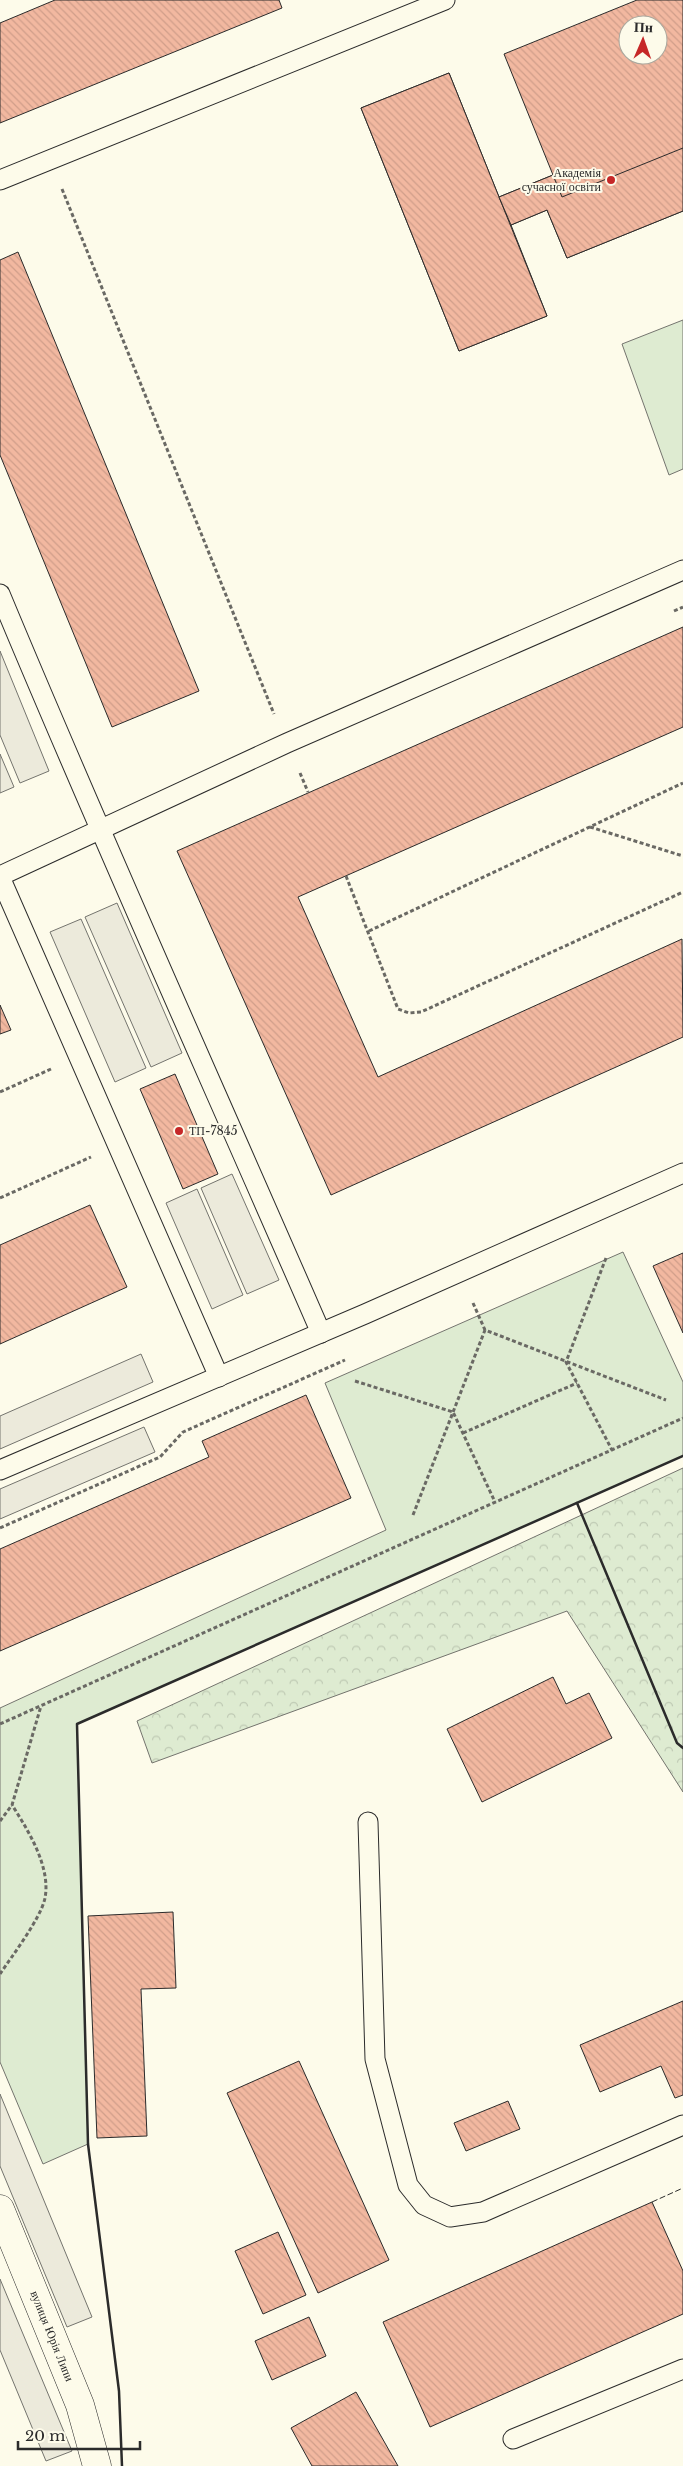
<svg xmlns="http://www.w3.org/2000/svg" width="683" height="2466" font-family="'Libre Baskerville',serif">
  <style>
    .forest { fill: url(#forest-crowns); stroke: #74746e }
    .green { fill: #deebd1; stroke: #74746e }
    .parking { fill: #eceadb; stroke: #74746e }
    .building { fill: url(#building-back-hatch); stroke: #2b2b2b; fill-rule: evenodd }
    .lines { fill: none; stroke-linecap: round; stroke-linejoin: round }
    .service-casing { stroke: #2b2b2b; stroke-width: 21 }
    .minor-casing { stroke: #2b2b2b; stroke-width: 29 }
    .path { stroke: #6a6964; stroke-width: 3; stroke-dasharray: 4 2.5; stroke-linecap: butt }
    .service { stroke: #fdfbea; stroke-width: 19 }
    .minor { stroke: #fdfbea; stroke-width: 28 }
    .fence { stroke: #2b2b2b; stroke-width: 1; stroke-dasharray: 6 2.5; stroke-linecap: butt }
    .wall { stroke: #2b2b2b; stroke-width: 2.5 }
    .poi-dot { fill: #c62828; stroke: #fdfbea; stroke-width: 2 }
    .labels { text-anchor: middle; stroke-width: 4; stroke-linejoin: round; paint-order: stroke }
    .poi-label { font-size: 12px; fill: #2b2b2b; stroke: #fdfbea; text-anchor: end }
    .street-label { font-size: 12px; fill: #2b2b2b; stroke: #fdfbea }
  </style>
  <defs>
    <pattern id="forest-crowns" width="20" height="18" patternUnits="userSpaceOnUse" patternTransform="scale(1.25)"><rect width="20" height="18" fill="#deebd1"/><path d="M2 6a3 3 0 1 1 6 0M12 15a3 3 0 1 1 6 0" fill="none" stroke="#bfcab4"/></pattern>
    <pattern id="building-back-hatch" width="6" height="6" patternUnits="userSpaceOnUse" patternTransform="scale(1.25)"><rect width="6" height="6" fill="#f2b8a0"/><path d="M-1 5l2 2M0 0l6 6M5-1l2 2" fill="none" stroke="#d09e8a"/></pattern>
  </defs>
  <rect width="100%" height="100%" fill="#fdfbea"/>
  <polygon class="forest" points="683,1468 683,1792 567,1611 152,1763 137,1721"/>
  <g class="green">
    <polygon points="683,320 683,469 669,475 622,344"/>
    <polygon points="623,1252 683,1382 683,1456 77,1724 88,2144 43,2164 0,2062 0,1708 386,1530 325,1383"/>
  </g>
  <g class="parking">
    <polygon points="0,651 49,771 20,783 0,735"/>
    <polygon points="0,754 14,787 0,793"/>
    <polygon points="117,903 182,1053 151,1067 85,917"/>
    <polygon points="81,919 146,1068 115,1082 50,932"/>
    <polygon points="232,1174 279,1280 247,1294 201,1188"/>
    <polygon points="197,1189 243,1295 212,1309 166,1203"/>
    <polygon points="141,1354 153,1382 0,1449 0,1416"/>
    <polygon points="144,1427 155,1452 0,1519 0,1489"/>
    <polygon points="0,2094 92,2317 67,2327 0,2166"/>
    <polygon points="0,2279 72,2451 46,2461 0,2350"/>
  </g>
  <g class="building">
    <polygon points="55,0 279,0 282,8 0,123 0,23"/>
    <path d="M637,0H683V211L567,258L547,210L511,225L547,316L459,351L361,108L449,73L499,197L553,175L504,54ZM628,25H658V55H628Z"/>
    <polygon points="449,73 547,316 459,351 361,108"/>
    <polygon points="683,148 683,211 567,258 547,210 511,225 499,197 553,175 562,197"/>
    <polygon points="18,252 199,691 112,727 0,455 0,260"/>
    <polygon points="683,627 683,727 298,897 378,1077 682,939 683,1037 331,1195 177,851"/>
    <polygon points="0,1005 11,1030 0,1034"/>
    <polygon points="175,1074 218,1174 183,1189 140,1089"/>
    <polygon points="90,1205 127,1287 0,1344 0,1245"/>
    <polygon points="683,1253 683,1333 653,1266"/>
    <polygon points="306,1395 351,1498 0,1651 0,1549 209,1457 202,1441"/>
    <polygon points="553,1677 566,1704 589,1693 612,1738 482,1802 447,1729"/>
    <polygon points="173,1912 176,1988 141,1989 147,2136 97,2138 88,1916"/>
    <polygon points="683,2001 683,2095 675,2098 661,2066 600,2092 580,2045"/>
    <polygon points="299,2061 389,2260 318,2293 227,2093"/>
    <polygon points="508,2101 520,2129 466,2151 454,2123"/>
    <polygon points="652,2202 683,2271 683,2314 430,2427 383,2322"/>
    <polygon points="278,2232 306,2295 263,2314 235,2251"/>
    <polygon points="309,2317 326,2356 272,2380 255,2341"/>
    <polygon points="356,2392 398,2466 312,2466 291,2428"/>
  </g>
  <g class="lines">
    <g class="service-casing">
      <g id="service">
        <polyline points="0,180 445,0"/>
        <path d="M0,594C103,842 214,1087 321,1333"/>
        <polyline points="0,876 287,743 683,570"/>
        <polyline points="0,877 219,1377"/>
        <polyline points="0,1470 365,1314 683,1173"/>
        <polyline points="368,1822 375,2059 408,2185 424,2205 450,2217 483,2212 683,2125"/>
        <polyline points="513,2439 683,2369"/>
      </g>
    </g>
    <g class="minor-casing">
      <polyline id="minor" points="0,2209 80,2405 97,2466"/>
    </g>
    <g class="path">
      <polyline points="62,189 274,714"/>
      <polyline points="674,611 683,607"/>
      <polyline points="300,773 308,792"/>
      <polyline points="590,827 683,856"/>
      <polyline points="346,876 398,1009 409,1013 421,1012 683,892"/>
      <polyline points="369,931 683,783"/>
      <polyline points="0,1092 51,1069"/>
      <polyline points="0,1198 91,1157"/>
      <polyline points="606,1258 566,1362 612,1450"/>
      <polyline points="473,1303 485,1330"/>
      <polyline points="355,1381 453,1412 495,1502"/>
      <polyline points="463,1433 577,1383"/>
      <polyline points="413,1515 485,1330 666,1400"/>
      <polyline points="0,1528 160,1457 183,1432 345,1360"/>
      <polyline points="0,1724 683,1418"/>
      <polyline points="0,1821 12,1805 41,1706"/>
      <path d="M0,1974C12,1956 41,1918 45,1898C51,1867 28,1830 12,1805"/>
    </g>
    <use href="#service" class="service"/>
    <use href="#minor" class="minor"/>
    <polyline class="fence" points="652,2202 683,2188"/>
    <g class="wall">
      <polyline points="577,1503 677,1743 683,1748"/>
      <polyline points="122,2466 119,2391 88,2144 77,1724 683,1456"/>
    </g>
  </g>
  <g class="poi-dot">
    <circle cx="611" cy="180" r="5"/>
    <circle cx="179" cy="1131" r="5"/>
  </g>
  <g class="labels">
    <g class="poi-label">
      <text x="601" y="177">Академія<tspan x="601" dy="14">сучасної освіти</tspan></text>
      <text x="189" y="1135" text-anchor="start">ТП-7845</text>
    </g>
    <g class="street-label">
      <text transform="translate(52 2336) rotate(68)" y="4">вулиця Юрія Липи</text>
    </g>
  </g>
  <g transform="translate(643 40) rotate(2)"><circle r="24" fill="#fdfbea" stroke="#a9a89e"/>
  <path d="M0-4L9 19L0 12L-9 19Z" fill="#c62828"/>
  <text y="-8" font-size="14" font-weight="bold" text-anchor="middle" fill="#2b2b2b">Пн</text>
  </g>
  <path d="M18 2441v8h122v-8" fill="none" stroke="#2b2b2b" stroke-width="2.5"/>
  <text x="25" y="2441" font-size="15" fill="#2b2b2b" stroke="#fdfbea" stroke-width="4" paint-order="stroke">20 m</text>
</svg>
